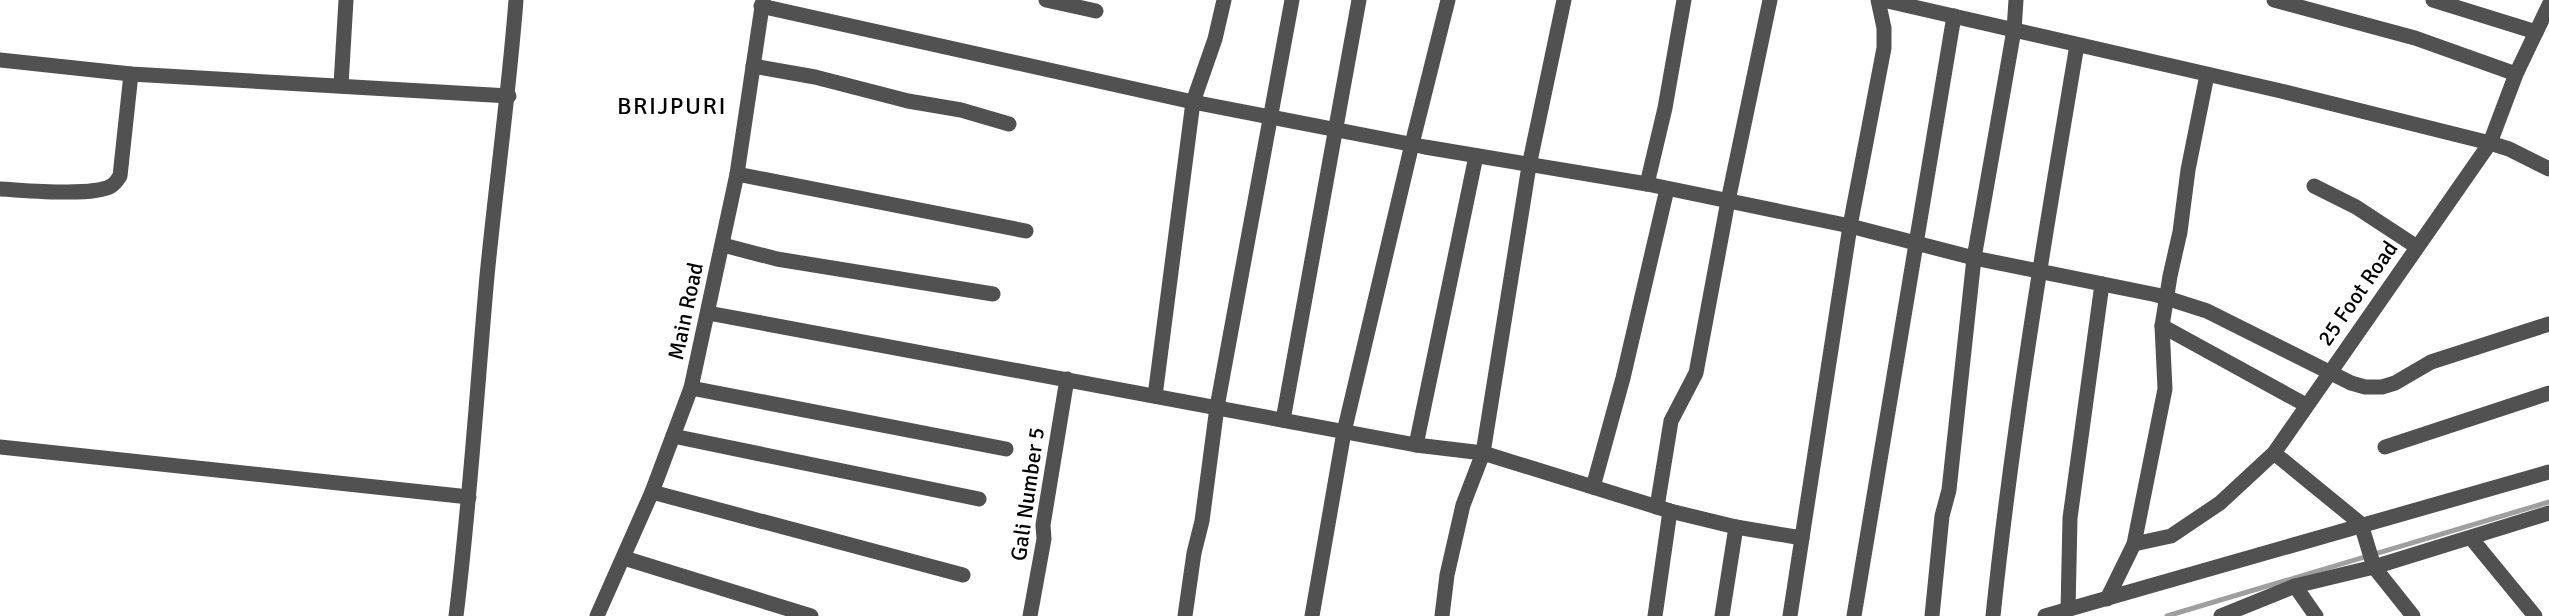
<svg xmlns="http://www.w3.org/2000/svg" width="2549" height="616" font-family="Signika,sans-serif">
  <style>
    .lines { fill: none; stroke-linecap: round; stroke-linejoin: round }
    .stream { stroke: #9f9f9f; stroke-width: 5 }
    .minor { stroke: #515151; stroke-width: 15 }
    .labels { text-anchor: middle; stroke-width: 4.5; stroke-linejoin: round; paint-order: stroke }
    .street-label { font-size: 22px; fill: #000; stroke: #fff }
    .neighbourhood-label { font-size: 24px; letter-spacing: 1.5px; fill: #000; stroke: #fff }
  </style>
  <rect width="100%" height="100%" fill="#fff"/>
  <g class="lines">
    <polyline class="stream" points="2167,616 2549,502"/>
    <g class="minor">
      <polyline points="1046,0 1096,11"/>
      <polyline points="1883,0 2281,91 2490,143 2509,149 2549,169"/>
      <polyline points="2274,0 2415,38 2516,74"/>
      <polyline points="2433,0 2536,32"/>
      <polyline points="761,6 1193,102 1425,147 1647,184 1850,226 1974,258 2157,295 2207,311 2351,383 2365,387 2382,387 2395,383 2431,362 2549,324"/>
      <polyline points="0,60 131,74 509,96"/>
      <polyline points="753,66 815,77 908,101 961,110 1009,124"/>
      <polyline points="341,85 346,0"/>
      <polyline points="737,174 1026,231"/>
      <polyline points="1647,184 1665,108 1684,0"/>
      <polyline points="2314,186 2356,207 2417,247"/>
      <path d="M0,189C23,190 93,197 111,186C115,184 118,179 120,176L131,74"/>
      <polyline points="723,245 777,259 993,294"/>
      <polyline points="708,313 1416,445 1483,453 1670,511 1736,527 1802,538"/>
      <polyline points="2162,326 2306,405"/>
      <polyline points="691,388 1006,449"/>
      <polyline points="1155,396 1193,102 1215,39 1224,0"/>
      <polyline points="1283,420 1359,0"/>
      <polyline points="673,436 979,499"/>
      <polyline points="1416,445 1476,156"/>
      <polyline points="0,447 469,497"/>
      <polyline points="2385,447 2549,393"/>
      <polyline points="2274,453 2361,524 2374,567 2413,616"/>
      <polyline points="1593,487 1623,378 1667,189"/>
      <polyline points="652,492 963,575"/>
      <polyline points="1657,507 1671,421 1696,373 1728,201 1770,0"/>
      <polyline points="2471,538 2535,616"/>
      <polyline points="2134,544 2171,536 2220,503 2274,453 2490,143 2516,74 2549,5"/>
      <polyline points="624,558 811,616"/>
      <polyline points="2295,586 2316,616"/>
      <polyline points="2107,599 2134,544 2165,389 2162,326 2170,276 2180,232 2188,170 2207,75"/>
      <polyline points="2068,610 2070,518 2102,284"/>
      <path d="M456,616C470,503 477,389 487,276C496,184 509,92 516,0"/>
      <polyline points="597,616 652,492 691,388 737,174 763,0"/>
      <polyline points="1030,616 1044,539 1043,525 1067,379"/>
      <polyline points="1185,616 1194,553 1202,521 1217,407 1292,0"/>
      <polyline points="1312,616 1344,432 1412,144 1448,0"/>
      <polyline points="1442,616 1447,575 1463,505 1483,453 1529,166 1564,0"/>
      <polyline points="1655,616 1670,511"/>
      <polyline points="1722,616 1736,527"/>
      <polyline points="1790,616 1850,226 1884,48 1884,28 1878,0"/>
      <polyline points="1854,616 1954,16"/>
      <polyline points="1932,616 1942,516 1949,490 1974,258 2014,30 2016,0"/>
      <path d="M1993,616C2013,424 2045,235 2077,45"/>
      <polyline points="2045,616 2549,472"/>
      <polyline points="2221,616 2295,586 2374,567 2549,513"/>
    </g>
  </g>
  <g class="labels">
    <g class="street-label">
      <text transform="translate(2357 293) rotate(-55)" y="8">25 Foot Road</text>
      <text transform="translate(685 311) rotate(-78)" y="8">Main Road</text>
      <text transform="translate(1027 494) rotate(-82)" y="8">Gali Number 5</text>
    </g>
    <g class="neighbourhood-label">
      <text x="672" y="114">BRIJPURI</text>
    </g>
  </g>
</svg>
